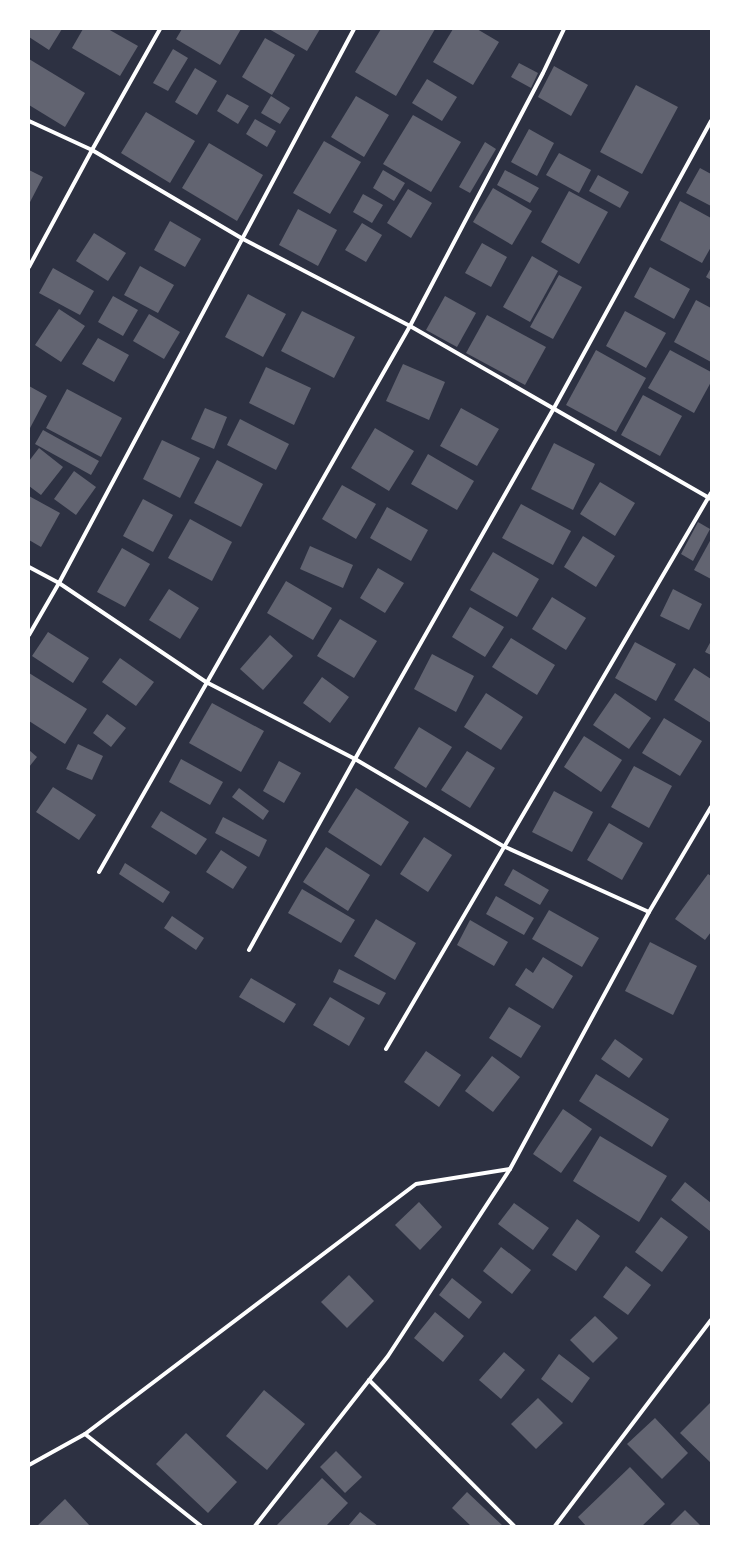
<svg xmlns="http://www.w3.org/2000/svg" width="740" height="1555" font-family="Overpass,sans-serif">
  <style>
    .building { fill: #626471 }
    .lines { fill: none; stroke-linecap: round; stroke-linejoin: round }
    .minor { stroke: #fff; stroke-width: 4 }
  </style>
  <rect width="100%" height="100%" fill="#2d3142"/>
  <g class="building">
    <polygon points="29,29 62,29 49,50 29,37"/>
    <polygon points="83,29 108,29 138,46 120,76 72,48"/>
    <polygon points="182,29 241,29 220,65 176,39"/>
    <polygon points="269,29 320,29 307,51"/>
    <polygon points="381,29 435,29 396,96 355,72"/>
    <polygon points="453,29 477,29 499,42 473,85 433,62"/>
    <polygon points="265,38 295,55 272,95 242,77"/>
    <polygon points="173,49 188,58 168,91 153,83"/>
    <polygon points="29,59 85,93 65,127 29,105"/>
    <polygon points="519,63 538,73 531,88 511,77"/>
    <polygon points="554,66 588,85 571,116 538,97"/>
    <polygon points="195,68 217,81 197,115 175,102"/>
    <polygon points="427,79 457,97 442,121 412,103"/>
    <polygon points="636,85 678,107 642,174 600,152"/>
    <polygon points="227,94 249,106 238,124 217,111"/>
    <polygon points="271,96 290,108 280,124 261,113"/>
    <polygon points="356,96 389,115 364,157 331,137"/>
    <polygon points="146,112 195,141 170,183 121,153"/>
    <polygon points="413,115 461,142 431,192 383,164"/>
    <polygon points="255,119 276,131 267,147 246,134"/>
    <polygon points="529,129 554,143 537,176 511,162"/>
    <polygon points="324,141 361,162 330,214 293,193"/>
    <polygon points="485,142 496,149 470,193 459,187"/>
    <polygon points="209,143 263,175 237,221 182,188"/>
    <polygon points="559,153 591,170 579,193 546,175"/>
    <polygon points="700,168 711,174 711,206 686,193"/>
    <polygon points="29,170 43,177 29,204"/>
    <polygon points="383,170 405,183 394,201 373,188"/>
    <polygon points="505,170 539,188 530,203 497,185"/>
    <polygon points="598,175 629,192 620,208 589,191"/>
    <polygon points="493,188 532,211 512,245 473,222"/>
    <polygon points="408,189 432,203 411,238 387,223"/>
    <polygon points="569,191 608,212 579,264 541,242"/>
    <polygon points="363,194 383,205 372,223 353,212"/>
    <polygon points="680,201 711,218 711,247 702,263 660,240"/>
    <polygon points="298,209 337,230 318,266 279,245"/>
    <polygon points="170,221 201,239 185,267 154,250"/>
    <polygon points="362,223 382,235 366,262 345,250"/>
    <polygon points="94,233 126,253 108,281 76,261"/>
    <polygon points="482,243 507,257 491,287 465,273"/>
    <polygon points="532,256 558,271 530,322 503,307"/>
    <polygon points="140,266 174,285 158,313 124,295"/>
    <polygon points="650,267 690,289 674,319 634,297"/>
    <polygon points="53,268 94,291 80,315 39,293"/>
    <polygon points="711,268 711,280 706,277"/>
    <polygon points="559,275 582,287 553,339 530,327"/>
    <polygon points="248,294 286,314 263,357 225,337"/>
    <polygon points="113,296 138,310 123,336 98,322"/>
    <polygon points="445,296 476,313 457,347 426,330"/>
    <polygon points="696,300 711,308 711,362 674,342"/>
    <polygon points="59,309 85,326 61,362 35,345"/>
    <polygon points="302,311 355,337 334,378 281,351"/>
    <polygon points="625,311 666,333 646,368 606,346"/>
    <polygon points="149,314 180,332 164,359 133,341"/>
    <polygon points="487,315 546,347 525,385 466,353"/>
    <polygon points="98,338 129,355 114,382 82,364"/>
    <polygon points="596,350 646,378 616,432 566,405"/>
    <polygon points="670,350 711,372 711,382 694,413 648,388"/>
    <polygon points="403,364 445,382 429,420 386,401"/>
    <polygon points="266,367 311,388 294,425 249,403"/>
    <polygon points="29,386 47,396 29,430"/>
    <polygon points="67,389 122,418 101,457 46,428"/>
    <polygon points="643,395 682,416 660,456 621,435"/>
    <polygon points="205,408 227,417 214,449 191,439"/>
    <polygon points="461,408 499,429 477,466 440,446"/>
    <polygon points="240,419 289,444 276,470 227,445"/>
    <polygon points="375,428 414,451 389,491 351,468"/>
    <polygon points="43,430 99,461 91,475 35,444"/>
    <polygon points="162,440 200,458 180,498 143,479"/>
    <polygon points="554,443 595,464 573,510 531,489"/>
    <polygon points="39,448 63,467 41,495 29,486 29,461"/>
    <polygon points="428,454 474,481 457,510 411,484"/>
    <polygon points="217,460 263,484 241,527 194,503"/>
    <polygon points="74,471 96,487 76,515 54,499"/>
    <polygon points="600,482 635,503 615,536 580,514"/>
    <polygon points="342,485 376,504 356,539 322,519"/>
    <polygon points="29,496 60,513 41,547 29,540"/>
    <polygon points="143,499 173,515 153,552 123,536"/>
    <polygon points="521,504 571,531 553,565 502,538"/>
    <polygon points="387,507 428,530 411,561 370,538"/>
    <polygon points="190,519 232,542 212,581 168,558"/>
    <polygon points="698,522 710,529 693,561 681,554"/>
    <polygon points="583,536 615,556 596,587 564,567"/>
    <polygon points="711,539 711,579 694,570"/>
    <polygon points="310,546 353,565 343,588 300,569"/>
    <polygon points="122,548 150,564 125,607 97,592"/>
    <polygon points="493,552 539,579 517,617 470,590"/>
    <polygon points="378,568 404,583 385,613 360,598"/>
    <polygon points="286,581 332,608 313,640 267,613"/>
    <polygon points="169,589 199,608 180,639 149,620"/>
    <polygon points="673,589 702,604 689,630 660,616"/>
    <polygon points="552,597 586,618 566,650 532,629"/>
    <polygon points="470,607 504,627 485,657 452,637"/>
    <polygon points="340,619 377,641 354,678 317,656"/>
    <polygon points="48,632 89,658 73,683 32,656"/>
    <polygon points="270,635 293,656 263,690 240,669"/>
    <polygon points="511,638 555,665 537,695 492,667"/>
    <polygon points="711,641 711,655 705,652"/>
    <polygon points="635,642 676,664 656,701 615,678"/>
    <polygon points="432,654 474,676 456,712 414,689"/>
    <polygon points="120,658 154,682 136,706 102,682"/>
    <polygon points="694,668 711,679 711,723 674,700"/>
    <polygon points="29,673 87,709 65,744 29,721"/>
    <polygon points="322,677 349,697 330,723 303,703"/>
    <polygon points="486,693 523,717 501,750 464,727"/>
    <polygon points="615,693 651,718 629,749 593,725"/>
    <polygon points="212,703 264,731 241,772 189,743"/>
    <polygon points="107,714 126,728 111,747 93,733"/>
    <polygon points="664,718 702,741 680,776 642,753"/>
    <polygon points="419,727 452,747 426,788 394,768"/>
    <polygon points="584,736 622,760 601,792 564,767"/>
    <polygon points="78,744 103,756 92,780 66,769"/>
    <polygon points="29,750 37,757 29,767"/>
    <polygon points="467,751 495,768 470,808 441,790"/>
    <polygon points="181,759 223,782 210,805 169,782"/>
    <polygon points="279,761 301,773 284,803 263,791"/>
    <polygon points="634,766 672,786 649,828 611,807"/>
    <polygon points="53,787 96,815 79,840 36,812"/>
    <polygon points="239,788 269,811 263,820 232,797"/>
    <polygon points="356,788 409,822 381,866 328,832"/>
    <polygon points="554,791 593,812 572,852 532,832"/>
    <polygon points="161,811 207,839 196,855 151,827"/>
    <polygon points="223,817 267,840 259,857 215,833"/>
    <polygon points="609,823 643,843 622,880 587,860"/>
    <polygon points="424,837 452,855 428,892 400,874"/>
    <polygon points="326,847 370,875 348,911 303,882"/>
    <polygon points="221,850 247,867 233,889 206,872"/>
    <polygon points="125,863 170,892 163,903 119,874"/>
    <polygon points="513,869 549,890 540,905 504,885"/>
    <polygon points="708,874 711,876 711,932 705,940 675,919"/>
    <polygon points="302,889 355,920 341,943 288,913"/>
    <polygon points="496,896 534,918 524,935 486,914"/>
    <polygon points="549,910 599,938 582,967 532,939"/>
    <polygon points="172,916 204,938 196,950 164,928"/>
    <polygon points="376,919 416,943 395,980 354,956"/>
    <polygon points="470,920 508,942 494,966 457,945"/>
    <polygon points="650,942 697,966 673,1015 625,991"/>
    <polygon points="543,957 573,976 553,1009 515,985 526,968 533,973"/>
    <polygon points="339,969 386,993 379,1005 333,982"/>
    <polygon points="251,978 296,1004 284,1023 239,997"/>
    <polygon points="330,997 365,1018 349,1046 313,1025"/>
    <polygon points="509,1007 541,1026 521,1058 489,1038"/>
    <polygon points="615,1039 643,1059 629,1078 601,1059"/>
    <polygon points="426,1051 461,1075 439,1107 404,1082"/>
    <polygon points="492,1056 520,1077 493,1112 465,1091"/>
    <polygon points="596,1074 669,1119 652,1147 579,1101"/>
    <polygon points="563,1109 592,1129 561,1173 533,1154"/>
    <polygon points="600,1136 667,1176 639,1222 573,1181"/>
    <polygon points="685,1182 711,1203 711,1232 671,1200"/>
    <polygon points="419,1202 442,1227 420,1250 395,1225"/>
    <polygon points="514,1203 549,1228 533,1250 498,1224"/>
    <polygon points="661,1217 688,1237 662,1272 635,1252"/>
    <polygon points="577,1219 600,1236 576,1271 552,1255"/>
    <polygon points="501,1247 531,1270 512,1294 483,1271"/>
    <polygon points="626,1266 651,1285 628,1315 603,1297"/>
    <polygon points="349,1275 374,1301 347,1328 321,1302"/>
    <polygon points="452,1278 482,1302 469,1319 439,1295"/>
    <polygon points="435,1312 464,1336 443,1362 414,1338"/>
    <polygon points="595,1316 618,1338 593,1363 570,1340"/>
    <polygon points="504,1352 525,1370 501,1399 479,1380"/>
    <polygon points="559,1354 590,1378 572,1403 541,1379"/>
    <polygon points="264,1390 305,1424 267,1470 226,1436"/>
    <polygon points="538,1398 563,1423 536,1449 511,1424"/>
    <polygon points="710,1403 711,1404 711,1463 680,1433"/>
    <polygon points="655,1418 688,1453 662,1479 627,1444"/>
    <polygon points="186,1433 237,1482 208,1513 156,1464"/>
    <polygon points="336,1451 362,1477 345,1493 320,1467"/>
    <polygon points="630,1467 665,1504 642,1526 586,1526 578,1517"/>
    <polygon points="322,1478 348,1503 326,1526 276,1526"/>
    <polygon points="467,1492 503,1526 471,1526 452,1508"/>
    <polygon points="65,1499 90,1526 37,1526"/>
    <polygon points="685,1510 701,1526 669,1526"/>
    <polygon points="360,1512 378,1526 348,1526"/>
  </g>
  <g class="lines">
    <g class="minor">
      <polyline points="29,121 92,150 243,239 410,326 711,499"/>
      <polyline points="29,267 92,150 160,29"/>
      <polyline points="29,567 59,583 206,682 355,759 503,846 649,912"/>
      <polyline points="29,635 59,583 354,29"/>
      <polyline points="99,872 410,326 543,73 564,29"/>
      <polyline points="249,950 355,759 554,408 711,121"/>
      <polyline points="386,1049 711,493"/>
      <polyline points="369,1380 514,1526"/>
      <polyline points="85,1434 201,1526"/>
      <polyline points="29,1465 85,1434 416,1184 510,1169"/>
      <polyline points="255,1526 388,1356 510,1169 649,912 711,807"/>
      <polyline points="555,1526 711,1320"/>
    </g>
  </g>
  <rect width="740" height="1555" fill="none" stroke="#ffffff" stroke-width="60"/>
</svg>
